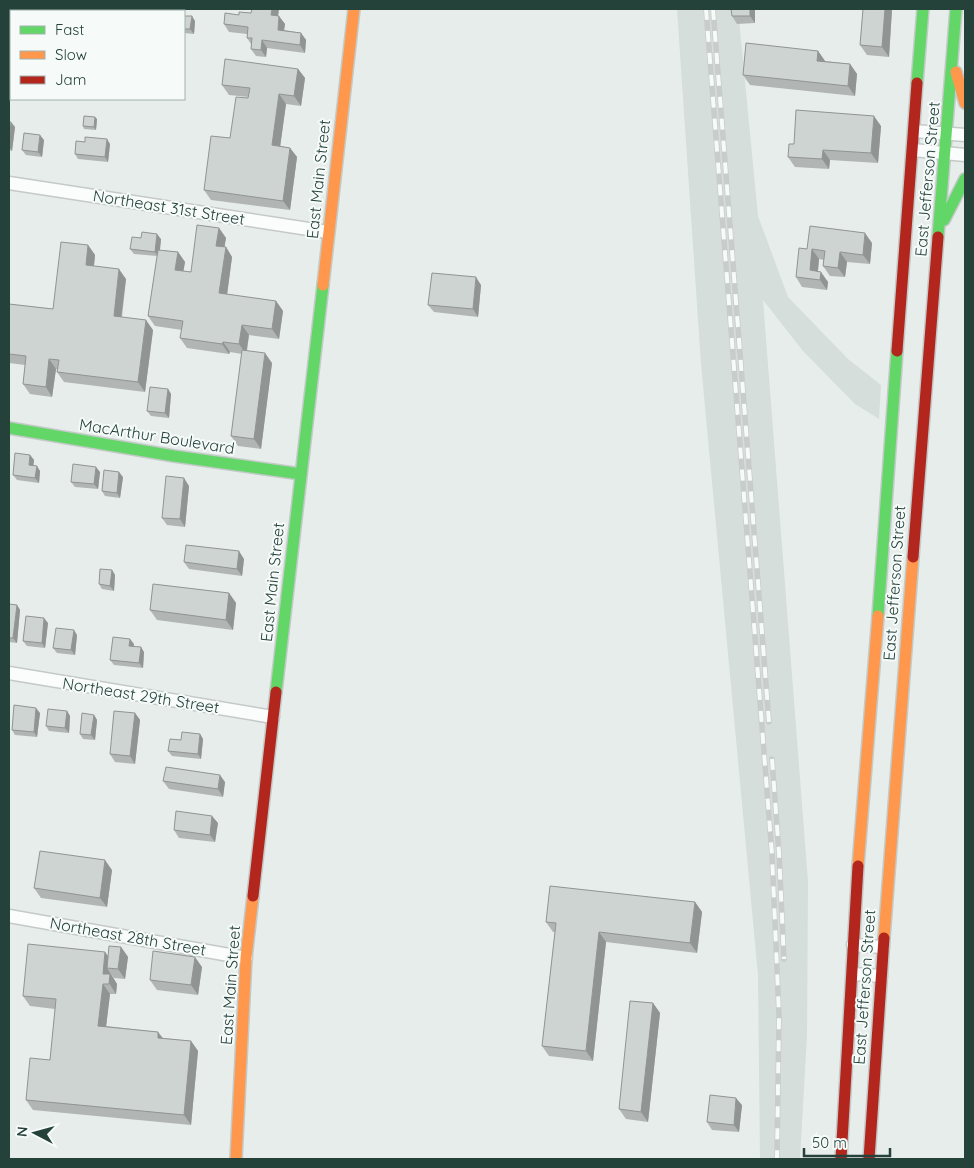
<svg xmlns="http://www.w3.org/2000/svg" width="974" height="1168" font-family="Quicksand,sans-serif">
  <style>
    .built { fill: #d5deda }
    .lines { fill: none; stroke-linecap: round; stroke-linejoin: round }
    .street-casing { stroke: #c4cac7; stroke-width: 15 }
    .fast-casing { stroke: #c3cac7; stroke-width: 14 }
    .slow-casing { stroke: #c3cac7; stroke-width: 14 }
    .jam-casing { stroke: #c3cac7; stroke-width: 14 }
    .street { stroke: #fbfcfc; stroke-width: 12 }
    .fast { stroke: #63d668; stroke-width: 11 }
    .slow { stroke: #ff974d; stroke-width: 11 }
    .jam { stroke: #b3261e; stroke-width: 11 }
    .rail-casing { stroke: #c8cdcb; stroke-width: 5.5 }
    .rail { stroke: #f6fbf9; stroke-width: 4; stroke-dasharray: 11; stroke-linecap: butt }
    .wall { fill: #b1b6b5 }
    .shaded-wall { fill: #909493 }
    .building { fill: #ced4d2; stroke: #909493 }
    .labels { text-anchor: middle; stroke-width: 4; stroke-linejoin: round; paint-order: stroke }
    .street-label { font-size: 16px; fill: #24413a; stroke: #f6fbf9 }
  </style>
  <rect width="100%" height="100%" fill="#e7edea"/>
  <polygon class="built" points="677,9 738,9 758,216 788,297 848,359 881,385 879,419 855,404 803,351 763,300 808,882 807,1035 800,1159 760,1159 758,975 701,364"/>
  <g class="lines">
    <g class="street-casing">
      <g id="street">
        <polyline points="914,131 965,135"/>
        <polyline points="913,150 965,155"/>
        <polyline points="9,183 328,232"/>
        <polyline points="9,673 273,717"/>
        <polyline points="9,916 246,958"/>
        <polyline points="853,945 883,947"/>
        <polyline points="853,974 881,976"/>
      </g>
    </g>
    <g class="fast-casing">
      <g id="fast">
        <polyline points="917,83 923,9"/>
        <polyline points="944,220 965,179"/>
        <polyline points="938,237 956,9"/>
        <polyline points="9,428 174,456 301,474"/>
        <polyline points="878,616 897,351"/>
        <polyline points="276,692 323,285"/>
      </g>
    </g>
    <g class="slow-casing">
      <g id="slow">
        <polyline points="956,72 965,103"/>
        <polyline points="323,285 354,9"/>
        <polyline points="858,866 878,616"/>
        <polyline points="884,938 913,557"/>
        <polyline points="236,1159 246,958 253,896"/>
      </g>
    </g>
    <g class="jam-casing">
      <g id="jam">
        <polyline points="897,351 917,83"/>
        <polyline points="913,557 938,237"/>
        <polyline points="253,896 276,692"/>
        <polyline points="841,1159 858,866"/>
        <polyline points="869,1159 884,938"/>
      </g>
    </g>
    <use href="#street" class="street"/>
    <use href="#fast" class="fast"/>
    <use href="#slow" class="slow"/>
    <use href="#jam" class="jam"/>
    <g class="rail-casing">
      <g id="rail">
        <polyline points="706,9 772,855 779,1015 777,1159"/>
        <polyline points="713,9 769,722"/>
        <polyline points="772,759 779,853 784,959"/>
      </g>
    </g>
    <use href="#rail" class="rail"/>
  </g>
  <g class="wall">
    <polygon points="9,9 26,9 25,11 11,11 11,17 9,17"/>
    <polygon points="252,9 279,9 278,16 285,24 284,30 301,33 306,40 305,53 267,48 266,57 256,56 251,49 251,44 247,38 247,34 229,32 224,24 239,15 251,13"/>
    <polygon points="755,9 755,23 737,24 732,16"/>
    <polygon points="863,9 892,9 889,57 867,55 860,45"/>
    <polygon points="184,16 195,21 194,34 184,33"/>
    <polygon points="818,51 825,61 850,64 857,74 855,96 750,85 743,75"/>
    <polygon points="298,69 305,78 301,106 286,104 280,146 290,148 297,157 290,210 211,200 204,190 230,138 249,97 229,95 222,85"/>
    <polygon points="97,119 96,130 84,129 83,126"/>
    <polygon points="9,122 15,127 12,151 9,150"/>
    <polygon points="881,126 878,163 830,160 829,169 795,167 788,157 794,144"/>
    <polygon points="44,140 42,157 26,155 22,150"/>
    <polygon points="110,144 108,162 78,159 75,154"/>
    <polygon points="219,228 226,238 224,247 226,247 232,257 227,294 276,301 283,311 279,339 249,335 247,351 272,363 261,449 238,446 231,436 242,354 230,352 229,354 187,348 180,338 182,330 155,326 148,316 157,256 134,254 130,249 141,238 161,239 160,250 178,252 185,262 183,271 191,272"/>
    <polygon points="872,243 870,264 847,262 845,277 830,276 823,266 824,260 819,259 818,271 828,282 827,290 802,287 796,277 807,249"/>
    <polygon points="88,245 95,255 94,266 126,279 122,317 153,330 145,392 64,382 57,372 57,369 56,369 52,397 30,394 23,384 25,365 9,363 9,304 53,309"/>
    <polygon points="481,285 478,317 434,312 428,305"/>
    <polygon points="168,389 171,394 169,418 151,416 147,411"/>
    <polygon points="30,455 34,460 33,465 40,471 39,483 17,480 13,475"/>
    <polygon points="100,472 98,489 75,487 71,482"/>
    <polygon points="123,477 120,498 105,496 102,491"/>
    <polygon points="189,486 185,527 167,525 162,518"/>
    <polygon points="244,559 242,576 189,569 184,562"/>
    <polygon points="112,570 115,575 114,591 102,589 99,584"/>
    <polygon points="229,593 236,603 233,630 157,620 150,610"/>
    <polygon points="9,604 17,605 20,610 17,643 9,642"/>
    <polygon points="48,623 45,648 27,646 23,641"/>
    <polygon points="77,635 75,655 57,653 53,648"/>
    <polygon points="134,644 133,647 144,652 143,668 114,665 110,660"/>
    <polygon points="67,711 70,716 69,733 49,731 46,726"/>
    <polygon points="40,713 37,737 15,735 12,730"/>
    <polygon points="135,713 140,720 135,764 115,762 110,754"/>
    <polygon points="94,715 97,720 95,740 83,739 80,734"/>
    <polygon points="200,734 203,739 201,759 172,756 168,751"/>
    <polygon points="163,781 225,782 223,797 169,789"/>
    <polygon points="218,823 215,842 179,838 174,830"/>
    <polygon points="112,870 107,907 41,898 34,888"/>
    <polygon points="695,902 702,912 697,953 606,942 593,1061 549,1056 542,1046 555,932 553,932 546,922"/>
    <polygon points="121,947 128,957 125,979 114,978 111,974 117,984 116,994 110,994 106,1026 158,1032 163,1038 191,1041 198,1051 191,1125 33,1110 26,1100 50,1060 55,1009 30,1006 23,996 105,952 108,956"/>
    <polygon points="202,967 198,995 157,990 150,980"/>
    <polygon points="653,1003 660,1013 648,1122 626,1119 619,1109"/>
    <polygon points="742,1105 739,1132 712,1130 707,1122"/>
  </g>
  <g class="shaded-wall">
    <polygon points="22,9 26,9 25,11 21,11"/>
    <polygon points="272,9 279,9 277,23 271,15"/>
    <polygon points="750,9 755,9 755,23 750,16"/>
    <polygon points="885,9 892,9 889,57 882,47"/>
    <polygon points="192,16 195,21 194,34 190,29"/>
    <polygon points="279,16 285,24 283,37 278,30"/>
    <polygon points="301,33 306,40 305,53 300,45"/>
    <polygon points="262,40 267,48 266,57 261,50"/>
    <polygon points="818,51 825,61 824,70 817,61"/>
    <polygon points="850,64 857,74 855,96 848,86"/>
    <polygon points="298,69 305,78 301,106 294,96"/>
    <polygon points="279,94 286,104 279,155 272,145"/>
    <polygon points="874,116 881,126 878,163 871,153"/>
    <polygon points="95,117 97,119 96,130 94,127"/>
    <polygon points="11,122 15,127 12,151 9,146"/>
    <polygon points="40,135 44,140 42,157 38,152"/>
    <polygon points="107,139 110,144 108,162 105,157"/>
    <polygon points="290,148 297,157 290,210 283,201"/>
    <polygon points="823,150 830,160 829,169 822,159"/>
    <polygon points="219,228 226,238 223,256 216,246"/>
    <polygon points="865,233 872,243 870,264 863,255"/>
    <polygon points="157,234 161,239 159,257 155,252"/>
    <polygon points="88,245 95,255 93,275 86,265"/>
    <polygon points="226,247 232,257 226,303 219,293"/>
    <polygon points="812,249 819,259 817,280 810,270"/>
    <polygon points="178,252 185,262 182,280 175,270"/>
    <polygon points="840,252 847,262 845,277 838,268"/>
    <polygon points="119,269 126,279 120,326 114,316"/>
    <polygon points="821,272 828,282 827,290 820,280"/>
    <polygon points="476,277 481,285 478,317 473,309"/>
    <polygon points="276,301 283,311 279,339 272,329"/>
    <polygon points="146,320 153,330 145,392 138,382"/>
    <polygon points="242,325 249,335 246,354 239,344"/>
    <polygon points="223,342 230,352 229,354 222,344"/>
    <polygon points="265,353 272,363 261,449 254,439"/>
    <polygon points="49,359 56,369 52,397 46,387"/>
    <polygon points="168,389 171,394 169,418 165,413"/>
    <polygon points="30,455 34,460 33,470 29,465"/>
    <polygon points="37,466 40,471 39,483 35,478"/>
    <polygon points="96,467 100,472 98,489 94,484"/>
    <polygon points="119,472 123,477 120,498 117,493"/>
    <polygon points="184,478 189,486 185,527 180,519"/>
    <polygon points="239,551 244,559 242,576 237,569"/>
    <polygon points="112,570 115,575 114,591 110,586"/>
    <polygon points="229,593 236,603 233,630 226,620"/>
    <polygon points="17,605 20,610 17,643 13,638"/>
    <polygon points="44,618 48,623 45,648 42,643"/>
    <polygon points="74,630 77,635 75,655 71,650"/>
    <polygon points="130,639 134,644 133,651 129,646"/>
    <polygon points="141,647 144,652 143,668 139,663"/>
    <polygon points="36,708 40,713 37,737 34,732"/>
    <polygon points="67,711 70,716 69,733 65,728"/>
    <polygon points="135,713 140,720 135,764 130,756"/>
    <polygon points="94,715 97,720 95,740 91,735"/>
    <polygon points="200,734 203,739 201,759 198,754"/>
    <polygon points="220,775 225,782 223,797 218,789"/>
    <polygon points="212,816 218,823 215,842 210,835"/>
    <polygon points="105,860 112,870 107,907 100,898"/>
    <polygon points="695,902 702,912 697,953 690,943"/>
    <polygon points="599,932 606,942 593,1061 586,1051"/>
    <polygon points="121,947 128,957 125,979 118,969"/>
    <polygon points="105,952 112,962 107,968 117,984 116,994 103,974"/>
    <polygon points="195,957 202,967 198,995 191,985"/>
    <polygon points="103,984 110,994 105,1036 98,1026"/>
    <polygon points="653,1003 660,1013 648,1122 641,1112"/>
    <polygon points="158,1032 165,1042 158,1038"/>
    <polygon points="191,1041 198,1051 191,1125 184,1115"/>
    <polygon points="736,1098 742,1105 739,1132 734,1125"/>
  </g>
  <g class="building">
    <polygon points="9,9 22,9 21,11 11,11 11,12 9,12"/>
    <polygon points="38,9 44,9 51,11 37,11"/>
    <polygon points="252,9 272,9 271,15 279,16 278,30 301,33 300,45 262,40 261,50 251,49 252,38 247,38 248,27 224,24 225,13 239,15 239,12 251,13"/>
    <polygon points="731,9 750,9 750,16 732,16"/>
    <polygon points="863,9 885,9 882,47 860,45"/>
    <polygon points="184,16 192,16 190,29 184,29"/>
    <polygon points="746,43 818,51 817,61 850,64 848,86 743,75"/>
    <polygon points="225,59 298,69 294,96 279,94 272,145 290,148 283,201 204,190 211,136 230,138 236,97 248,98 250,88 222,85"/>
    <polygon points="796,110 874,116 871,153 823,150 822,159 788,157 789,144 794,144"/>
    <polygon points="84,116 95,117 94,127 83,126"/>
    <polygon points="9,122 11,122 9,146"/>
    <polygon points="24,133 40,135 38,152 22,150"/>
    <polygon points="85,137 107,139 105,157 75,154 76,141 85,142"/>
    <polygon points="197,225 219,228 216,246 226,247 219,293 276,301 272,329 242,325 239,344 223,342 222,344 180,338 183,321 148,316 158,250 178,252 175,270 191,272"/>
    <polygon points="810,226 865,233 863,255 840,252 838,268 823,266 825,251 812,249 810,270 821,272 820,280 796,277 799,248 807,249"/>
    <polygon points="142,232 157,234 155,252 130,249 132,237 141,238"/>
    <polygon points="61,242 88,245 86,265 119,269 114,316 146,320 138,382 57,372 59,360 49,359 46,387 23,384 26,356 9,354 9,304 53,309"/>
    <polygon points="432,273 476,277 473,309 428,305"/>
    <polygon points="242,350 265,353 254,439 231,436"/>
    <polygon points="150,387 168,389 165,413 147,411"/>
    <polygon points="15,453 30,455 29,465 37,466 35,478 13,475"/>
    <polygon points="73,464 96,467 94,484 71,482"/>
    <polygon points="104,470 119,472 117,493 102,491"/>
    <polygon points="166,476 184,478 180,519 162,518"/>
    <polygon points="186,545 239,551 237,569 184,562"/>
    <polygon points="100,569 112,570 110,586 99,584"/>
    <polygon points="153,584 229,593 226,620 150,610"/>
    <polygon points="9,604 17,605 13,638 9,638"/>
    <polygon points="26,616 44,618 42,643 23,641"/>
    <polygon points="56,628 74,630 71,650 53,648"/>
    <polygon points="113,637 130,639 129,646 141,647 139,663 110,660"/>
    <polygon points="14,705 36,708 34,732 12,730"/>
    <polygon points="48,709 67,711 65,728 46,726"/>
    <polygon points="114,711 135,713 130,756 110,754"/>
    <polygon points="82,713 94,715 91,735 80,734"/>
    <polygon points="182,732 200,734 198,754 168,751 170,739 181,740"/>
    <polygon points="166,767 220,775 218,789 163,781"/>
    <polygon points="176,811 212,816 210,835 174,830"/>
    <polygon points="40,851 105,860 100,898 34,888"/>
    <polygon points="550,886 695,902 690,943 599,932 586,1051 542,1046 556,923 546,922"/>
    <polygon points="28,944 105,952 103,974 110,974 109,984 103,984 98,1026 158,1032 158,1038 191,1041 184,1115 26,1100 30,1058 50,1060 56,999 23,996"/>
    <polygon points="109,946 121,947 118,969 107,968"/>
    <polygon points="153,951 195,957 191,985 150,980"/>
    <polygon points="630,1001 653,1003 641,1112 619,1109"/>
    <polygon points="710,1095 736,1098 734,1125 707,1122"/>
  </g>
  <g class="labels">
    <g class="street-label">
      <text transform="translate(318 179) rotate(-84)" y="6">East Main Street</text>
      <text transform="translate(927 179) rotate(-85)" y="6">East Jefferson Street</text>
      <text transform="translate(169 207) rotate(9)" y="6">Northeast 31st Street</text>
      <text transform="translate(157 436) rotate(9)" y="6">MacArthur Boulevard</text>
      <text transform="translate(272 582) rotate(-84)" y="6">East Main Street</text>
      <text transform="translate(894 583) rotate(-86)" y="6">East Jefferson Street</text>
      <text transform="translate(141 695) rotate(9)" y="6">Northeast 29th Street</text>
      <text transform="translate(128 936) rotate(10)" y="6">Northeast 28th Street</text>
      <text transform="translate(230 985) rotate(-86)" y="6">East Main Street</text>
      <text transform="translate(864 987) rotate(-86)" y="6">East Jefferson Street</text>
    </g>
  </g>
  <rect width="974" height="1168" fill="none" stroke="#24413a" stroke-width="20"/>
  <rect x="10" y="10" width="175" height="90" fill="#f6fbf9" stroke="#a2b1ad"/>
  <rect x="20" y="26" width="25" height="8" fill="#63d668" stroke="#a2b1ad"/>
  <text x="55" y="35" font-size="15" fill="#24413a">Fast</text>
  <rect x="20" y="51" width="25" height="8" fill="#ff974d" stroke="#a2b1ad"/>
  <text x="55" y="60" font-size="15" fill="#24413a">Slow</text>
  <rect x="20" y="76" width="25" height="8" fill="#b3261e" stroke="#a2b1ad"/>
  <text x="55" y="85" font-size="15" fill="#24413a">Jam</text>
  <g transform="translate(35 1133) rotate(276)" stroke="#f6fbf9" stroke-width="4" paint-order="stroke">
  <path d="M0-4L9 19L0 12L-9 19Z" fill="#24413a"/>
  <text y="-8" font-size="14" font-weight="bold" text-anchor="middle" fill="#24413a">N</text>
  </g>
  <path d="M804 1148v8h86v-8" fill="none" stroke="#24413a" stroke-width="2.5"/>
  <text x="812" y="1148" font-size="15" fill="#24413a" stroke="#f6fbf9" stroke-width="4" paint-order="stroke">50 m</text>
</svg>
